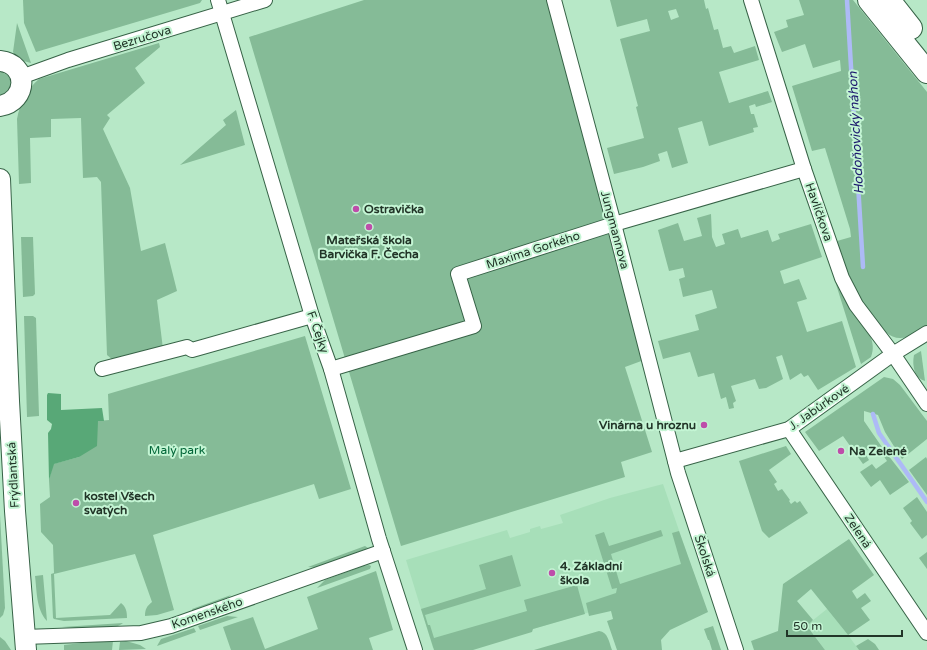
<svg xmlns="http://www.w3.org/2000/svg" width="927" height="650" font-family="'Varela Round',sans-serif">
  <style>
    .built { fill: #a7dfb9 }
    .green { fill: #85bb97; fill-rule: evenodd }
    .forest { fill: #58a877 }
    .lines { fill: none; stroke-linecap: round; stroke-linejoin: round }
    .stream { stroke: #adbaf6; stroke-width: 4.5 }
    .street-casing { stroke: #376347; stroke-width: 16 }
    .secondary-casing { stroke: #376347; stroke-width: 22 }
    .primary-casing { stroke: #376347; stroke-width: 24 }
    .street { stroke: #fff; stroke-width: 14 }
    .secondary { stroke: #fff; stroke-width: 20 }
    .primary { stroke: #fff; stroke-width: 22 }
    .poi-dot { fill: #be4daa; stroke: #c4f5d4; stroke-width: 1.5 }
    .labels { text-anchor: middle; stroke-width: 4; stroke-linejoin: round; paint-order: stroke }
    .street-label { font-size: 12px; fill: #223528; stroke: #c4f5d4 }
    .poi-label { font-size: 12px; font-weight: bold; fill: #223528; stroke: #c4f5d4; text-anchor: start }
    .park-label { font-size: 12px; fill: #006537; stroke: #c4f5d4 }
    .water-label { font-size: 13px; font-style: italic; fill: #1d1a6e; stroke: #c4f5d4 }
  </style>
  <rect width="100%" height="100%" fill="#b7e8c7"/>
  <g class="built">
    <polygon points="663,484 703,600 617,604 533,629 433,648 406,560 507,530 510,538 530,532 530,529 540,526 541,529 563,523 560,515 610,498"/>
    <polygon points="827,609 848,635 859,650 825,650 807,625"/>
  </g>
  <g class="green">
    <polygon points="23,0 202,0 200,3 36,52 24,23"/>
    <polygon points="364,0 547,0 644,360 625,367 652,452 621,462 625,477 401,546 249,37"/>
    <path d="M610,0H704L706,9L708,8L714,30L718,29L723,48L731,46L734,53L755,46L759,60L719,72L729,103L768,91L772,102L756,107L755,104L749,106L751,114H754L758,127L753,128L754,132L709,146L702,121L678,128L688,163L672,168L667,151L658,154L660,161L643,167L614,174L607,148L644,138L636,107L638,106L620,39L650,31L647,19L617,27ZM676,9L679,17L671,20L668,11Z"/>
    <path d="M799,0H853L927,92V325C919,330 910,338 900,338C895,338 890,336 886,332C875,324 856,292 851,279C845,266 841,254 837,241L851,237L850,229L825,148L812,151L792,86L841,71L840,60L813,68L805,44L782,52L774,32L788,27L786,20L804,15Z"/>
    <path d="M17,23L31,63C23,61 17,60 13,52Z"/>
    <path d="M159,43L160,47L135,68L145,83L107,115L110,118L103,129L130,188L141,251L165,243L177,291L157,300L163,349L113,360L107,355L101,182L97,177L83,178L81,118L51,119V137L30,138L31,183L19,184L17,119C20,103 27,89 39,79Z"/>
    <path d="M0,71L9,76C13,85 10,92 0,96Z"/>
    <polygon points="236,110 245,145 180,165 226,125 223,120"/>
    <polygon points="711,214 712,237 716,247 725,244 722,234 738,229 741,238 768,230 772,242 780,239 778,234 811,224 822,257 780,271 784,284 799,279 807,299 797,302 807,332 842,321 856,367 818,390 808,375 804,377 801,373 790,380 782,355 776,357 783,379 766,388 759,389 755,379 731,386 736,401 733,403 734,408 729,409 726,397 721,399 714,373 698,377 690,352 663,359 658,341 699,330 695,315 717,308 712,290 683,297 679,279 685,277 683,268 669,271 658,230 678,223 684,241 702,236 697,218"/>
    <polygon points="21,237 33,237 35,294 33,296 23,297"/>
    <path d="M830,265L842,293L870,335C873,343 874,349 871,357L861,364Z"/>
    <polygon points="24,316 33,316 36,318 39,416 27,417"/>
    <path d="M305,336L351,489L319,499L314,484L153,535L174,610L157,615L145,616C145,609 147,606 152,602L135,554L54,574L56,618L110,615L121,603C126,607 127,611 127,618L64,621L54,619L53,618L51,574L54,573L53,545L41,532L40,504L50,497L49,480L53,464L79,457L98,421L109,420L108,394Z"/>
    <path d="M921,351L925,381C914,378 912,365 914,355Z"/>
    <polygon points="884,377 893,379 900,385 927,421 927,439 902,459 885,432 878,415 864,411 864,421 884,450 909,482 890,495 880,480 871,487 860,472 872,464 876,469 887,461 876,445 864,452 869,460 863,464 843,436 819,451 805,432"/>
    <polygon points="786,446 791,454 769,470 777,482 774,484 778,491 782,489 790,500 789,501 791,504 795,501 797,503 800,501 808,513 769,538 762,531 739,461"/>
    <polygon points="926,457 927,459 927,495 909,470"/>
    <polygon points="917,497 927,512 927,535 922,539 910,523 912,521 903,508"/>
    <polygon points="0,515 5,608 3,615 0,618"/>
    <polygon points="661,530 663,536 611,554 620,584 681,564 672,533 679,531 708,612 670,630 661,640 662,650 617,650 607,621 613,619 611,611 589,616 586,603 616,593 617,588 612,589 595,535 604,532 609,546"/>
    <polygon points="849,539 874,575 852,591 857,599 865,593 871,601 861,608 870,620 848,635 811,589 797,601 813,620 807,626 825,650 754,650 751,641 778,631 783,584"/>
    <polygon points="365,546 368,548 320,568 308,567"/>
    <polygon points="927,552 927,569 919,558"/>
    <polygon points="512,555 521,586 425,615 428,625 430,625 434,638 527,611 524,600 577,585 585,614 533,629 532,632 473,650 434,650 421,609 486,589 479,565"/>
    <polygon points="369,565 371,566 370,569 317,588 325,580 363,566"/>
    <polygon points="376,571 393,630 369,638 373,650 231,650 223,627 253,617 265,649 318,629 307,597"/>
    <path d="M43,575L47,621C36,609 37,591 35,576Z"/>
    <polygon points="231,595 222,603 194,613 192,609"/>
    <polygon points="227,616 238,617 200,630 198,626"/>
    <path d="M123,623C114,632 74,628 62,627Z"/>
    <polygon points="713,626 721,650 712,650 709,640 708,640 704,629"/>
    <polygon points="194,628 196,632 157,646 161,639"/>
    <path d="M599,631C608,632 609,642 612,650H534Z"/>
    <polygon points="0,637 5,641 11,650 0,650"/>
    <polygon points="868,639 875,644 879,650 859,650 856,646"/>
    <polygon points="113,641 112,650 64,650 64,645 81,643"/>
    <polygon points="126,641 140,645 146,649 119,650 120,642"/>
  </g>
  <polygon class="forest" points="48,393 61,394 61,410 102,408 104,421 98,421 97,446 79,457 54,464 49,480 48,433 51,429 52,424 47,420 47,395"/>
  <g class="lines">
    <g class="stream">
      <polyline points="847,0 863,267"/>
      <polyline points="873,414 879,433 927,502"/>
    </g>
    <g class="street-casing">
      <g id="street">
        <polyline points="218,0 312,316 331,369 379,539 415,650"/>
        <polyline points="554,0 614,224 678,473 736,650"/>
        <polyline points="751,0 804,169 842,278 856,305 893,354 927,404"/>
        <polyline points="21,77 68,60 265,0"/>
        <polyline points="102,369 187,347 192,350 312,316"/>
        <polyline points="331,369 474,326 458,274 614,224 804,169"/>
        <polyline points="789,429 927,633"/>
        <polyline points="675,461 789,429 893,354 927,333"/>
        <polyline points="24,637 141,633 171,626 383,551"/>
      </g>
    </g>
    <g class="secondary-casing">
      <g id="secondary">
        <path d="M0,61C29,64 28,101 0,106"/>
        <polyline points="0,179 9,401 15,511 26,650"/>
      </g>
    </g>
    <g class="primary-casing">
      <g id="primary">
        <polyline points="869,0 927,72"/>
        <polyline points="889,0 911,28"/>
      </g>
    </g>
    <use href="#street" class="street"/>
    <use href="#secondary" class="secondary"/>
    <use href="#primary" class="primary"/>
  </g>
  <g class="poi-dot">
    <circle cx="356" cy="209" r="4"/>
    <circle cx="369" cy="227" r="4"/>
    <circle cx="704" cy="425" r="4"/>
    <circle cx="841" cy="451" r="4"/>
    <circle cx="76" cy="503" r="4"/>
    <circle cx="552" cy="573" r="4"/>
  </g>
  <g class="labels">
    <g class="street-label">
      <text transform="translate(142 38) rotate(-17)" y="4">Bezručova</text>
      <text transform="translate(819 212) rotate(71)" y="4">Havlíčkova</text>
      <text transform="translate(615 230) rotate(75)" y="4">Jungmannova</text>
      <text transform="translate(533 250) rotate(-18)" y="4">Maxima Gorkého</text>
      <text transform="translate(318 332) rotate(71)" y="4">F. Čejky</text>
      <text transform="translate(819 407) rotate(-35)" y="4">J. Jabůrkové</text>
      <text transform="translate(13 475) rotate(-93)" y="4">Frýdlantská</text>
      <text transform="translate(858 531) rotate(56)" y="4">Zelená</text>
      <text transform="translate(705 556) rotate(72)" y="4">Školská</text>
      <text transform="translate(207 613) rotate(-19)" y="4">Komenského</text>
    </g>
    <g class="poi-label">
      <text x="364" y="213">Ostravička</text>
      <text x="369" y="244" text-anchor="middle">Mateřská škola<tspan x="369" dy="14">Barvička F. Čecha</tspan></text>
      <text x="696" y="429" text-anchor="end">Vinárna u hroznu</text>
      <text x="849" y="455">Na Zelené</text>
      <text x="84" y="500">kostel Všech<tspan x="84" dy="14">svatých</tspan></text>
      <text x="560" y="570">4. Základní<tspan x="560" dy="14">škola</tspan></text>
    </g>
    <g class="park-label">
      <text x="177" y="454">Malý park</text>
    </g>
    <g class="water-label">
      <text transform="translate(855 133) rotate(-93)" y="5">Hodoňovický náhon</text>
    </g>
  </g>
  <path d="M787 630v6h115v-6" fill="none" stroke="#223528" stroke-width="2"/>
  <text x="793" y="630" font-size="12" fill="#223528" stroke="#c4f5d4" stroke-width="3" paint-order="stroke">50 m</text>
</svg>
